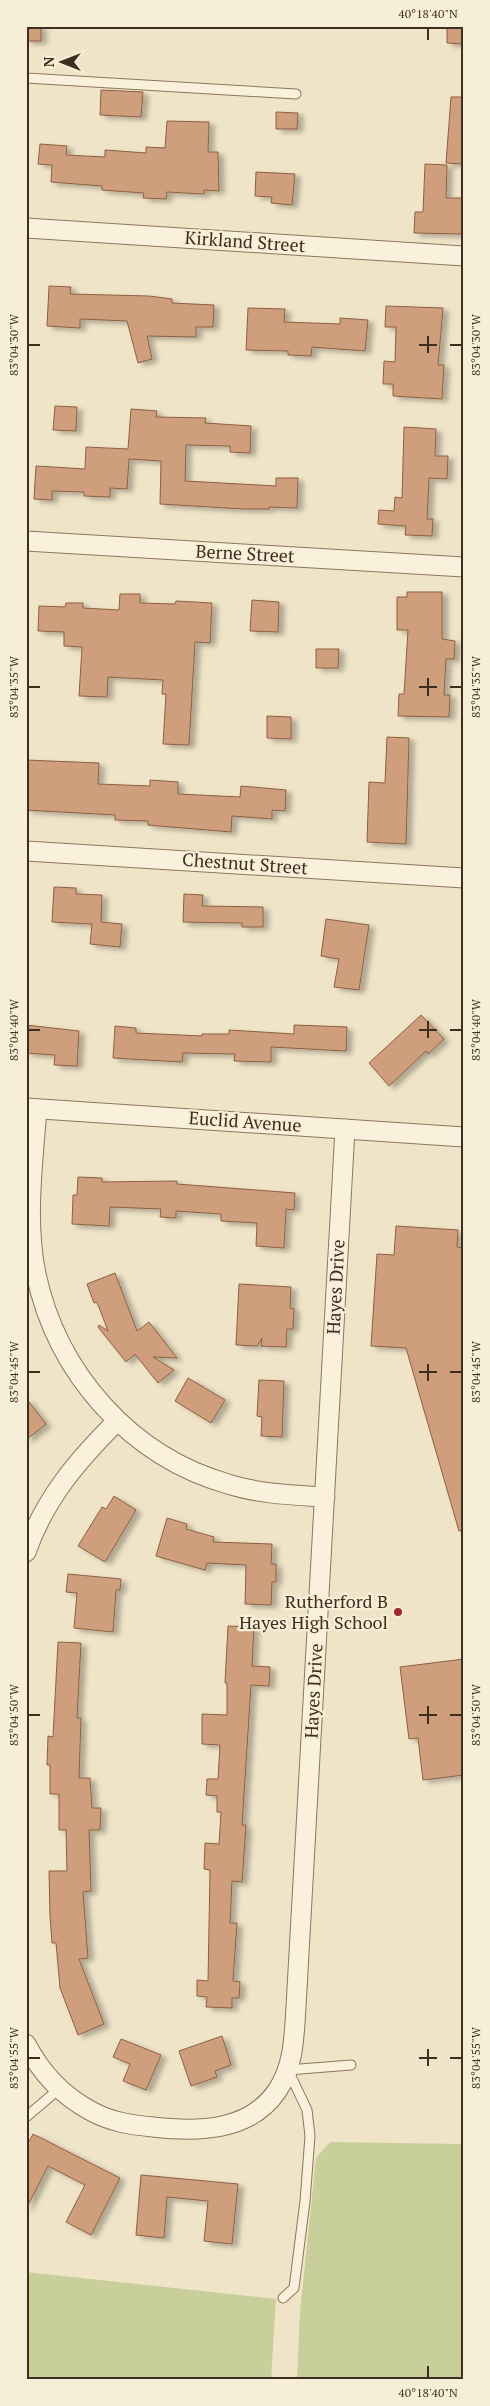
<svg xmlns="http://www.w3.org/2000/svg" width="490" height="2406" font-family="'PT Serif',serif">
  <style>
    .green { fill: #c9cf9b }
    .building { fill: #cf9f7d; stroke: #8d5f41; filter: url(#shadow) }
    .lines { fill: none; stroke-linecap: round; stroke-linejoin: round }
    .lane-casing { stroke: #8d765c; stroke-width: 11 }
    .street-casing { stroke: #8d765c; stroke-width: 21 }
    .lane { stroke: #faf1dc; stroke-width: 9 }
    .street { stroke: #faf1dc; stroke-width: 19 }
    .ticks { fill: none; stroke: #3d2e20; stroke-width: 2 }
    .poi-dot { fill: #9e2a2b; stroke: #f7eed8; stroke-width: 2 }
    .labels { text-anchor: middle; stroke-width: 4.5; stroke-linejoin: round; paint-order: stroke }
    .street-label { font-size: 18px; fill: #3d2e20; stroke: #f7eed8 }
    .poi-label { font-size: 18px; fill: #3d2e20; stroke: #f7eed8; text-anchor: end }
    .neatline { fill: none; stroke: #3d2e20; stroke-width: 2 }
    .ticks-label { font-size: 12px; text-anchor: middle; fill: #3d2e20 }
  </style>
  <defs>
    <filter id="shadow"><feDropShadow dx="5.5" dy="3" stdDeviation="2.5" flood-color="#0004"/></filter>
  </defs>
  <rect width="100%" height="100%" fill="#f0e4c8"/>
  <g class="green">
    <polygon points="330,2142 464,2144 464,2380 297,2380 300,2312 316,2158"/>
    <polygon points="26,2272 276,2299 271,2380 26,2380"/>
  </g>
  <g class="building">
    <polygon points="27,26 41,26 41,41 26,41"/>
    <polygon points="447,26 464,26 464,44 447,43"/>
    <polygon points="101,90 143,92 141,117 100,115"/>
    <polygon points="451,97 464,97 464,164 446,163"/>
    <polygon points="276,112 298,113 297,129 276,129"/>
    <polygon points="167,121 209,122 208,152 218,152 219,191 204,190 204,194 167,192 166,199 143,198 144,193 102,190 102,186 51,182 52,165 38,164 40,144 67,146 66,155 105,157 105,150 146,153 146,147 165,148"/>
    <polygon points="425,164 447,165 446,198 464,198 464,234 414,233 415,212 423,212"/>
    <polygon points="256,172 295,174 292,205 271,203 272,197 255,196"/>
    <polygon points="49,286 71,287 70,294 149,296 172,299 172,303 214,305 213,327 196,327 196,337 147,336 152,359 138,363 127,321 80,319 80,328 47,326"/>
    <polygon points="386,306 443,308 438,365 444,365 442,399 393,396 393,384 383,384 384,361 395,362 396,327 385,327"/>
    <polygon points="248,308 285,309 284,322 340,324 340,318 368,320 365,351 312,347 311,356 288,355 288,351 246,350"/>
    <polygon points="55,406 77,407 76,431 53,430"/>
    <polygon points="131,409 157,411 156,417 206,418 205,423 251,426 250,453 230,452 230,446 186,445 185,481 276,486 276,478 298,478 297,508 269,507 269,509 244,509 160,504 161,461 129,459 127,489 110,488 110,497 84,496 84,492 52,491 52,500 34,499 36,466 85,469 86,447 128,449"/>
    <polygon points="404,427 436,429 435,456 448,456 447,479 429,478 427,519 433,519 432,536 405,535 406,526 378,524 379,510 394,511 395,497 402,498"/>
    <polygon points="407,592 442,592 442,639 455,641 454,659 446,659 444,695 450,695 449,717 398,716 399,694 404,694 408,630 397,630 397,597 407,597"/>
    <polygon points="120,594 140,594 140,603 175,604 176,601 212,603 210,643 195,642 189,745 163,744 166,694 162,694 163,680 108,677 107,697 79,696 82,647 64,646 64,632 38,631 39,606 65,607 66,603 83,603 83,608 119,610"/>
    <polygon points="252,600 279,602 278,632 250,631"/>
    <polygon points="316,649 339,649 338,668 316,668"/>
    <polygon points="267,716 291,717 291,739 267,738"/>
    <polygon points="387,737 409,738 406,844 367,842 369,782 385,783"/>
    <polygon points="26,760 99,763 98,784 150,786 150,780 178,782 178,794 240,797 241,786 286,790 285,811 272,810 272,819 232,816 231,832 148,825 148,821 115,820 115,815 26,810"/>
    <polygon points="54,887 76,888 76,894 102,895 101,922 122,924 120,947 90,944 92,924 52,922"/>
    <polygon points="184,894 203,895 202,906 263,907 263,927 242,927 242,923 183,922"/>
    <polygon points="326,919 369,925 359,990 334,987 339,959 321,956"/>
    <polygon points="421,1015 444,1039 428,1054 426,1051 389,1086 369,1063"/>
    <polygon points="26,1025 79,1031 77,1066 54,1065 55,1055 26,1053"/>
    <polygon points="294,1025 347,1027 346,1051 271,1047 271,1062 234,1061 235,1054 183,1053 182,1062 113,1058 115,1026 136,1028 136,1033 202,1036 202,1034 229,1034 229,1030 294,1034"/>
    <polygon points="78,1177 102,1178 102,1182 177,1181 177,1184 295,1193 294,1210 286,1209 284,1248 256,1246 257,1223 221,1221 221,1214 176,1211 176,1218 160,1217 161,1209 110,1207 109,1226 72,1224 73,1195 77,1195"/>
    <polygon points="396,1226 458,1230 457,1247 464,1248 464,1530 459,1531 406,1348 371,1346 377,1254 394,1255"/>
    <polygon points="115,1273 137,1331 149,1322 177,1358 153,1357 174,1370 158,1383 135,1354 126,1362 98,1327 99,1325 108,1331 97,1302 94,1303 87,1284"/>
    <polygon points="239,1284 291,1287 290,1308 294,1309 293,1329 287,1329 286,1347 261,1346 262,1338 257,1346 236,1345"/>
    <polygon points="188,1378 225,1400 211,1423 175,1401"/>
    <polygon points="259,1380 284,1381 282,1437 261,1436 262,1417 257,1416"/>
    <polygon points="26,1398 46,1424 26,1440"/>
    <polygon points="114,1496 136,1510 105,1562 78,1546 102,1507 106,1509"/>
    <polygon points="167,1518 187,1524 186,1529 214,1537 213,1542 272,1544 271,1564 276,1564 276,1582 272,1582 271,1605 245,1604 246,1565 207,1563 205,1570 156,1556"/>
    <polygon points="68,1574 121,1579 120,1590 116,1590 113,1632 74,1628 77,1593 66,1592"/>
    <polygon points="228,1626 254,1627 252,1666 270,1667 269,1686 251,1685 242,1825 246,1825 242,1882 232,1881 230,1923 237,1923 233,1981 240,1982 239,1998 232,1998 232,2008 206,2007 207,1997 197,1996 197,1980 208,1981 210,1870 204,1869 205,1843 219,1844 221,1812 217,1812 217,1796 206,1795 207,1779 218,1779 220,1745 202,1744 202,1714 227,1715 227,1683 225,1683"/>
    <polygon points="58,1642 81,1643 77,1718 81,1718 79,1778 90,1778 92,1808 101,1808 100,1830 89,1830 91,1891 83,1892 88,1958 79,1959 104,2024 78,2035 60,1988 56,1943 52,1943 50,1916 49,1871 67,1871 66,1830 59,1830 59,1794 50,1794 50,1765 47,1765 48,1736 53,1737"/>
    <polygon points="464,1659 464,1775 423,1780 418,1738 409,1739 400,1667"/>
    <polygon points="222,2036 231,2065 215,2071 217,2077 191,2086 179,2051"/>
    <polygon points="121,2039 161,2055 146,2090 123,2081 130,2064 113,2057"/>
    <polygon points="33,2134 120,2178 91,2235 66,2222 85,2185 48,2166 26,2209 26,2147"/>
    <polygon points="141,2175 238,2184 232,2244 204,2241 208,2201 167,2197 164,2238 136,2235"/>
  </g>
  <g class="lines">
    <g class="lane-casing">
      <g id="lane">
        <polyline points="26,78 296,94"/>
        <polyline points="26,2117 59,2089"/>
        <polyline points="283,2298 294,2288 305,2201 310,2136 307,2110 288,2070 351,2065"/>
      </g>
    </g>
    <g class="street-casing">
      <g id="street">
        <polyline points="26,228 464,256"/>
        <polyline points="26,541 464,567"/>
        <polyline points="26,851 464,878"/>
        <polyline points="26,1108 464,1137"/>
        <path d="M37,1109C33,1163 25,1221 36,1274C57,1373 130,1456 228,1484C259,1494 292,1495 325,1497"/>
        <path d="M26,1552C45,1498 78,1460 117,1421"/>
        <path d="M26,2044C41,2073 63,2096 91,2111C111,2122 131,2125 153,2127C197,2132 249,2132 277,2091C294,2066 294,2037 296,2007L345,1129"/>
      </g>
    </g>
    <use href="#lane" class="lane"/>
    <use href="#street" class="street"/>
  </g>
  <path class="ticks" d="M428,28V40M428,336V353M28,345H40M419,345H437M450,345H462M428,678V696M28,687H40M419,687H437M450,687H462M428,1021V1038M28,1030H40M419,1030H437M450,1030H462M428,1364V1381M28,1372H40M419,1372H437M450,1372H462M428,1706V1724M28,1715H40M419,1715H437M450,1715H462M428,2049V2066M28,2058H40M419,2058H437M450,2058H462M428,2366V2378"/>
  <circle class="poi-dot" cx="398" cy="1612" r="5"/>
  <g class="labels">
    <g class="street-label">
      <text transform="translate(245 242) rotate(4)" y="6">Kirkland Street</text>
      <text transform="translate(245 554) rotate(3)" y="6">Berne Street</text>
      <text transform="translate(245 864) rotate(4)" y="6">Chestnut Street</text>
      <text transform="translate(245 1122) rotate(4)" y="6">Euclid Avenue</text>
      <text transform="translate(336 1287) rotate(-87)" y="6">Hayes Drive</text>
      <text transform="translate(314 1691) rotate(-87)" y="6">Hayes Drive</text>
    </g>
    <g class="poi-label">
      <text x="388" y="1608">Rutherford B<tspan x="388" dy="21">Hayes High School</tspan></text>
    </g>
  </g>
  <rect width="490" height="2406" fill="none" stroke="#f7eed8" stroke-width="55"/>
  <g transform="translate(62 62) rotate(270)" stroke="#f7eed8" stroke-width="4" paint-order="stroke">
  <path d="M0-4L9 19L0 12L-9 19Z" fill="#3d2e20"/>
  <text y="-8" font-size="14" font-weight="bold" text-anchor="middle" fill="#3d2e20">N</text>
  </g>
  <rect x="28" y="28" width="434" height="2350" class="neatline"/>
  <g class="ticks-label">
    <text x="428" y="18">40°18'40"N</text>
    <text transform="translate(476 345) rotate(-90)" y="4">83°04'30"W</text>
    <text transform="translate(14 345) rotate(-90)" y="4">83°04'30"W</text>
    <text transform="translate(14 687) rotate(-90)" y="4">83°04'35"W</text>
    <text transform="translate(476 687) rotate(-90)" y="4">83°04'35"W</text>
    <text transform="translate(14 1030) rotate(-90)" y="4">83°04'40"W</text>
    <text transform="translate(476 1030) rotate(-90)" y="4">83°04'40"W</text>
    <text transform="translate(14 1372) rotate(-90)" y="4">83°04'45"W</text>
    <text transform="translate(476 1372) rotate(-90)" y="4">83°04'45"W</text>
    <text transform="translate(14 1715) rotate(-90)" y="4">83°04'50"W</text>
    <text transform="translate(476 1715) rotate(-90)" y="4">83°04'50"W</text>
    <text transform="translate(14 2058) rotate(-90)" y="4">83°04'55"W</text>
    <text transform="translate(476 2058) rotate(-90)" y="4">83°04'55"W</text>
    <text x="428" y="2397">40°18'40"N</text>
  </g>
</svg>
